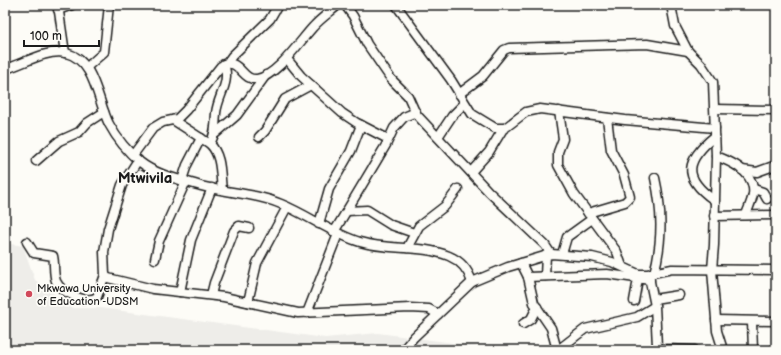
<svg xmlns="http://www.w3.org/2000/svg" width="781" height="355" font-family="'Balsamiq Sans',sans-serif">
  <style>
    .built { fill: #eeede9 }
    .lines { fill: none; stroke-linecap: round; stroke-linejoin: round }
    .minor-casing { stroke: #1c1c1c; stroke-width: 11 }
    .minor { stroke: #fdfcf7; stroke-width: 8 }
    .poi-dot { fill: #d1495b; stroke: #fdfcf7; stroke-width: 1.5 }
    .labels { text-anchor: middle; stroke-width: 3.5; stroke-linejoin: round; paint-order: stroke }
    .poi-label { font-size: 11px; fill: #1c1c1c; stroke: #fdfcf7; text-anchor: start }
    .district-label { font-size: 15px; font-weight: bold; fill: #1c1c1c; stroke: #fdfcf7 }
  </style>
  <rect width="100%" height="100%" fill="#fdfcf7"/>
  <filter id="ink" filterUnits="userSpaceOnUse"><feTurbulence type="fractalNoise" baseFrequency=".025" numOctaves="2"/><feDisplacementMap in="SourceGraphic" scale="8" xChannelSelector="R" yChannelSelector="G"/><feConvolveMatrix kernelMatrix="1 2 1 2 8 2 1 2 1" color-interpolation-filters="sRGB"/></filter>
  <g filter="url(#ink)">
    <polygon class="built" points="5,243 23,246 35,280 73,308 100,308 325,338 378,333 476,346 482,350 5,350"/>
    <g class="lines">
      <g class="minor-casing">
        <g id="minor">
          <polyline points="58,5 65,53"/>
          <polyline points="345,5 353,16 367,44 391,79 408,96 416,114 489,192 545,245 551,254"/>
          <polyline points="396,5 451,80 472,114 495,128 505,128 526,112 540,109 625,120 715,128"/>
          <polyline points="671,5 675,26 688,51 701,64 713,82 716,156 714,245 712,270 717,331 723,350"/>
          <polyline points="58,10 72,5"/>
          <polyline points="287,59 301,76 342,113 357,123 388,139"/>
          <polyline points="227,63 232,56 270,19 278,5"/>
          <polyline points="87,67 104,52 109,5"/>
          <path d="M5,69C24,64 45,49 66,53C95,60 97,100 109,124C116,137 128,152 140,162C156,175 182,180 201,186C228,193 255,193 281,204C308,215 331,233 360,242C389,251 420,244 449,256C461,261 468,269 472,282"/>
          <polyline points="459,94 483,76 504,50 509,48 647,44 688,51"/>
          <polyline points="715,109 776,110"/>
          <polyline points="559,111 563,139 558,152 558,165 574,194 617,252 622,266"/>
          <path d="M173,120L210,144C222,156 220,175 222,190"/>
          <polyline points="215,134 237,115 266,75"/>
          <polyline points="259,137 265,131 285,99 311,85"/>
          <polyline points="438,137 452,116 464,104"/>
          <path d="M210,144C216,133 215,124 216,113C218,95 231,83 224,64"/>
          <path d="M133,155L153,128L163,122L177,119L186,110L221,66C240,56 241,81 257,79C277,76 300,41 313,27C320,19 330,12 338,5"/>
          <path d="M716,156C729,161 751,170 753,188C755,196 748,208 746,215"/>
          <polyline points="138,160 122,185 108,229 104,252 105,275 108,278 153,289 224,297 298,313 410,308 429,309 438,314"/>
          <polyline points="36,161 59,141 79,132 87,123 104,112"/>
          <polyline points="742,170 757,172 776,165"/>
          <polyline points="471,172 489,152 503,129"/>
          <polyline points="182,180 187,165 201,138"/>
          <polyline points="754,189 763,192 767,199"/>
          <path d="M714,200C681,177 686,160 715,136"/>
          <polyline points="347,211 367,210 391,225 414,233"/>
          <polyline points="588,213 625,202 630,197 624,175 611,150 607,118"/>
          <polyline points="714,216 776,215"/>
          <polyline points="319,224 329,189 351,151 361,125"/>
          <polyline points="334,232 386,145 394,128 404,117 416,112"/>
          <path d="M27,242L34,253L53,256C55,264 53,273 56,281C61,293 86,304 97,297L105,275"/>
          <polyline points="407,248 419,226 445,206 458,189"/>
          <polyline points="562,254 567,237 592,219"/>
          <polyline points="155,259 159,241 186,181"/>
          <polyline points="521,263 528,277 534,303 551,328 557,350"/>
          <path d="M654,273C663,241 662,209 655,178"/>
          <polyline points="545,276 546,255"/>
          <polyline points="528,277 607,274 650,280"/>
          <polyline points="649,277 655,306 657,346 662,349 695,350"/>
          <polyline points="180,292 191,240 212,188"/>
          <polyline points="211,295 214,283 234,231 239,226 249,228"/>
          <polyline points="654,299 679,295"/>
          <polyline points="634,301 638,279"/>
          <polyline points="248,302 257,263 287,207"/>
          <polyline points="307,313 338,234"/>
          <polyline points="716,320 776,321"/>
          <polyline points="752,322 753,350"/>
          <polyline points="523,324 531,319 537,307"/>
          <polyline points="403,350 414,337 472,282 508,267 551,254 592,257 612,262 638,274 648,274 672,269 776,270"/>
          <polyline points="558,350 585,329 637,317 655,306"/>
        </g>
      </g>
      <use href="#minor" class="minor"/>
    </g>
  </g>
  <circle class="poi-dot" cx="29" cy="294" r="4"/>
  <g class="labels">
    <g class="poi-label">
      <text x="37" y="292">Mkwawa University<tspan x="37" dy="13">of Education -UDSM</tspan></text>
    </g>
    <g class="district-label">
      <text x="145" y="183">Mtwivila</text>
    </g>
  </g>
  <rect width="781" height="355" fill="none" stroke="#fdfcf7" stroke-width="20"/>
  <rect x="10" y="10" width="761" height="335" fill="none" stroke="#1c1c1c" stroke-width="1.5" filter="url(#ink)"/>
  <path d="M24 40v6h75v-6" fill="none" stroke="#1c1c1c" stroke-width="2"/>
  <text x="30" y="40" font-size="12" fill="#1c1c1c" stroke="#fdfcf7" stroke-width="3" paint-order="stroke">100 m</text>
</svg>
